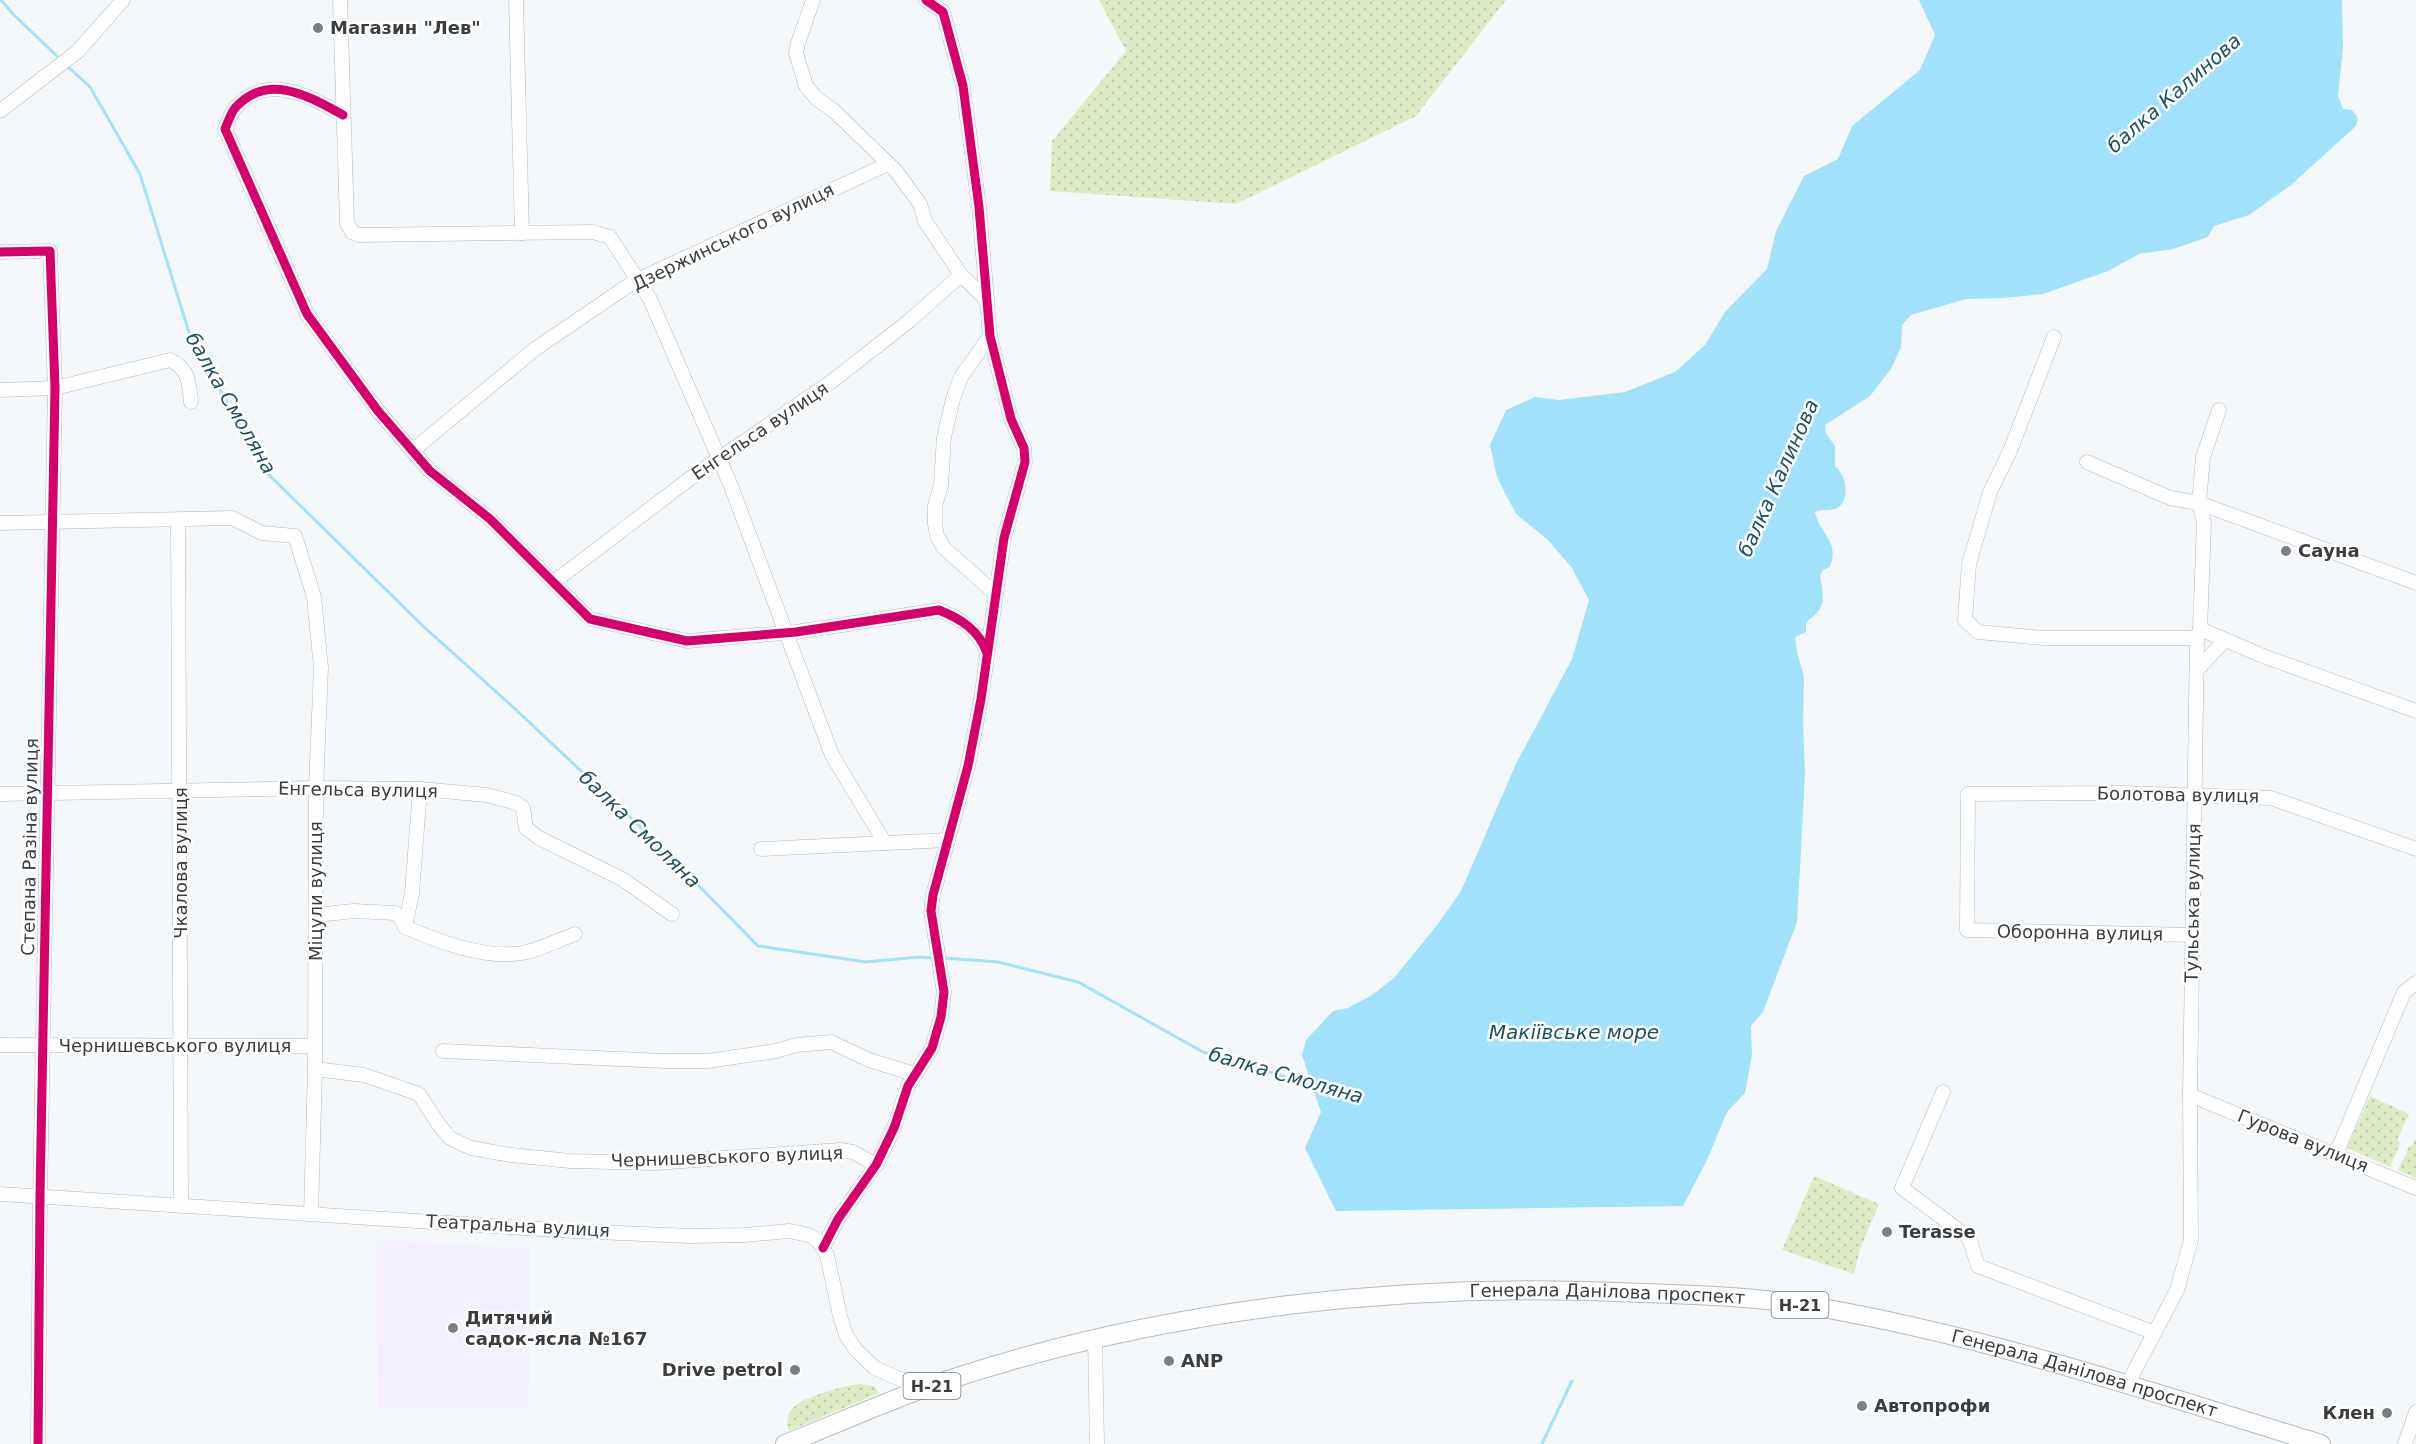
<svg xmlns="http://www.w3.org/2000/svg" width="2416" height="1444" font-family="'DejaVu Sans',sans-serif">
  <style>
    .education { fill: #f4f0fd }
    .grass { fill: url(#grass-dots) }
    .water { fill: #a1e2fa }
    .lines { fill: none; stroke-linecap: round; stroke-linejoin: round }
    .stream { stroke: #a1e2fa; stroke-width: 3 }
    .minor-casing { stroke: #b7b9bc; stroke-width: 15 }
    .major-casing { stroke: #b7b9bc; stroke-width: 20 }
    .minor { stroke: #fefefe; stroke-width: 14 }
    .major { stroke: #fefefe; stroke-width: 18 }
    .cycleway-casing { stroke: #fff; stroke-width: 13 }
    .cycleway { stroke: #d6006c; stroke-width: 9 }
    .poi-dot { fill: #7c7e81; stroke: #fff; stroke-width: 2 }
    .labels { text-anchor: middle; stroke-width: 5; stroke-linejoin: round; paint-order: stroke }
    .shield { fill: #fff; stroke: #767779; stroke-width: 1.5 }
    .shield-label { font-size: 16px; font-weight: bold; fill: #3b3d3f }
    .poi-label { font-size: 18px; font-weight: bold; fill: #3b3d3f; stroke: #fff; text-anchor: start }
    .street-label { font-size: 18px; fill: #3b3d3f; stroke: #fff }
    .water-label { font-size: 20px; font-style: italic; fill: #1c5162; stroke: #fff }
  </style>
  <defs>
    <pattern id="grass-dots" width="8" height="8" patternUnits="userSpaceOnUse" patternTransform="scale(1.5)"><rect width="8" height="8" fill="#ddebc6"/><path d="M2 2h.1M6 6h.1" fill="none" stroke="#bfcaab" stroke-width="1.8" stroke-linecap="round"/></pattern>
  </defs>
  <rect width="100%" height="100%" fill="#f5f8fb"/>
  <polygon class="education" points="376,1239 530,1249 529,1407 378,1409"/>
  <g class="grass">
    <polygon points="1099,0 1506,0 1416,116 1236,204 1050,191 1052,141 1126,51"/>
    <polygon points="2370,1096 2409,1114 2398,1138 2400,1144 2390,1167 2347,1148"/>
    <polygon points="2416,1138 2416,1178 2398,1170 2409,1147 2413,1144"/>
    <polygon points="1814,1176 1879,1204 1860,1249 1854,1274 1782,1250"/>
    <path d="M860,1384L874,1386L879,1393L789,1431C786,1422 787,1412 796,1405C807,1396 846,1385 860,1384Z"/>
  </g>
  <path class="water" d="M1919,0H2342L2343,47L2338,96L2343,109L2352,110L2358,118L2356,126L2291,185L2249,215L2214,226L2208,237L2173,249L2139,254L2108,271L2043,294L2003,298L1966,299L1911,315L1902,325L1901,347L1891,369L1870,396L1825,425L1826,433L1835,446V466C1845,474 1851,497 1839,507C1832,512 1822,508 1815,512C1820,535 1840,541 1830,567L1823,570L1820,576C1824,598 1827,608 1806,622V632L1795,637L1797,652L1804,677L1803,720L1805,774L1797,922L1763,1012L1751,1026L1752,1055L1745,1093L1727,1112L1707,1160L1683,1206L1336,1211L1305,1148L1321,1112L1302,1055L1306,1040L1333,1011L1348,1008L1372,995L1394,978L1438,924L1461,891L1515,766L1572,659L1589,600L1572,568L1548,540L1516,514L1497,477L1490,445L1506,410L1535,397L1559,400L1625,392L1675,372L1705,345L1725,312L1767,269L1776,231L1804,176L1838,159L1852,126L1920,70L1935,35Z"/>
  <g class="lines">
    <g class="stream">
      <polyline points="1,0 13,14 61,60"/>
      <polyline points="66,65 90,87 140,174 191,339 269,475 423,626 512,706 648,834 758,946 866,962 918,957 934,958"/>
      <polyline points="944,958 998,962 1078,982 1203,1052 1313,1085"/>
      <polyline points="1542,1444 1572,1381"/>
    </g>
    <g class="minor-casing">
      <g id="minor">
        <polyline points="340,0 347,223 352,232 359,235 593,232 610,237 650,299 731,486 832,755 885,843"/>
        <polyline points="516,0 522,233"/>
        <polyline points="813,0 798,43 796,53 806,86 816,98 834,111 896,171 920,204 925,221 961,275 987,300"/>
        <polyline points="0,111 78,51 123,0"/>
        <path d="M343,115C310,97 268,71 235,108C231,113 228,122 225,129L307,314L378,411L430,471L490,519L590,619L687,641L796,632L939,610C961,619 979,630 987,653"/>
        <polyline points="0,252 50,251 55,388 40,1196 38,1444"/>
        <polyline points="990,336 961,377 953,399 944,437 941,485 935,506 935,524 937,536 944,548 996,594"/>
        <polyline points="2054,337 2010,451 1990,492 1969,564 1965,620 1978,632 2043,638 2197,638"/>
        <path d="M0,390L55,388L170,360C189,369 189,382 191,402"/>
        <polyline points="412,451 535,349 635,281 888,164"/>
        <polyline points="2087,462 2170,498 2199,503 2416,583"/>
        <polyline points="178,520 181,1206"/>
        <polyline points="0,523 232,518 262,533 295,536 314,597 321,668 316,788 315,1069 311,1214"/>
        <polyline points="554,582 688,480 831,382 909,321 961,275"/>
        <polyline points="2200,629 2263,656 2416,711"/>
        <polyline points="2197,670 2225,640"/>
        <polyline points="0,794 316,788 420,789 487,795 516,803 523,808 526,828 539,838 622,879 672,914"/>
        <polyline points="761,849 948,840"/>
        <path d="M316,915L354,911L395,913L400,917L405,927C439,942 489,961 527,952C543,948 559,940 575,934"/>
        <polyline points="405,927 412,893 420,789"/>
        <polyline points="2193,935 1967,930 1968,794 2121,793 2271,798 2416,849"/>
        <polyline points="0,1045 314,1046"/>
        <polyline points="443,1051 665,1061 708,1061 776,1051 796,1045 831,1042 869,1060 914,1074"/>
        <polyline points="315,1069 364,1075 419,1094 439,1125 450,1138 471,1148 511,1155 570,1161 654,1163 840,1150 853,1152 876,1165"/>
        <polyline points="1943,1092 1902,1188 1969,1238 1978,1266 2155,1333"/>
        <polyline points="2190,1095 2416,1188"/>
        <polyline points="2336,1154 2404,992 2416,983"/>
        <polyline points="0,1194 572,1231 690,1236 745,1235 789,1231 800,1233 811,1236 818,1241 827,1255 840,1316 846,1335 856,1350 875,1368 902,1380 938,1380"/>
        <polyline points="823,1248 838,1219 876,1165 894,1128 908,1086 932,1048 941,1017 944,992 931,911 933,895 968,766 981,699 1004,538 1025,462 1024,448 1011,419 990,336 979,207 963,86 943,12 926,0"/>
        <polyline points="1095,1339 1097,1444"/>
        <polyline points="2127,1385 2177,1290 2191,1240 2190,1095 2197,638 2200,629 2204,523 2199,503 2203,457 2219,410"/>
        <polyline points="2405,1444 2416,1412"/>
      </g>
    </g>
    <g class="major-casing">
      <g id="major">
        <path id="s1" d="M785,1444C839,1423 893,1398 948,1380C1168,1307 1412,1281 1643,1293C1701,1295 1760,1297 1817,1307C1989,1337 2155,1393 2321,1444"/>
      </g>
    </g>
    <use href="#minor" class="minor"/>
    <use href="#major" class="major"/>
    <g class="cycleway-casing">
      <g id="cycleway">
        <path d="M343,115C310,97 268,71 235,108C231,113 228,122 225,129L307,314L378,411L430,471L490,519L590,619L687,641L796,632L939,610C961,619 979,630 987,653"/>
        <polyline points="0,252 50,251 55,388 40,1196 38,1444"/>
        <polyline points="823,1248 838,1219 876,1165 894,1128 908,1086 932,1048 941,1017 944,992 931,911 933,895 968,766 981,699 1004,538 1025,462 1024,448 1011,419 990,336 979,207 963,86 943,12 926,0"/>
      </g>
    </g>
    <use href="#cycleway" class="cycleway"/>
  </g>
  <g class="poi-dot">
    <circle cx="318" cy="28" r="6"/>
    <circle cx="2286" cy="551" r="6"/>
    <circle cx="1887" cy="1232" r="6"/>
    <circle cx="453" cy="1328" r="6"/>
    <circle cx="1169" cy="1361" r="6"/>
    <circle cx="795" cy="1370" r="6"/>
    <circle cx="1862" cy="1406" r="6"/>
    <circle cx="2387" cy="1413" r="6"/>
  </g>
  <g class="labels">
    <g class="shield">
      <rect x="1771.5" y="1292" width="57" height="26" rx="4.5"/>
      <rect x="903.5" y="1373" width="57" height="26" rx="4.5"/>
    </g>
    <g class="shield-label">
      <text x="1800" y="1311">Н-21</text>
      <text x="932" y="1392">Н-21</text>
    </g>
    <g class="poi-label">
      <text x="330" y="34">Магазин "Лев"</text>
      <text x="2298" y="557">Сауна</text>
      <text x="1899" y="1238">Terasse</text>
      <text x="465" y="1324">Дитячий<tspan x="465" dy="21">садок-ясла №167</tspan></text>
      <text x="1181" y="1367">ANP</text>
      <text x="783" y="1376" text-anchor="end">Drive petrol</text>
      <text x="1874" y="1412">Автопрофи</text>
      <text x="2375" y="1419" text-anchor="end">Клен</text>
    </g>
    <g class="street-label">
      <text transform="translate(733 237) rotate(-26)" y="6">Дзержинського вулиця</text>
      <text transform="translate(760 431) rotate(-34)" y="6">Енгельса вулиця</text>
      <text transform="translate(358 790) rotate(1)" y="6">Енгельса вулиця</text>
      <text transform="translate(2178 795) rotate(1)" y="6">Болотова вулиця</text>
      <text transform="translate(30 847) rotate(-89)" y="6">Степана Разіна вулиця</text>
      <text transform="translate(181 863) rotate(-90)" y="6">Чкалова вулиця</text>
      <text transform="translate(316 891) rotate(-90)" y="6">Міцули вулиця</text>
      <text transform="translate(2193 903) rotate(-89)" y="6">Тульська вулиця</text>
      <text transform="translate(2080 933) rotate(1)" y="6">Оборонна вулиця</text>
      <text x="175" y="1052">Чернишевського вулиця</text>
      <text transform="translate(2303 1141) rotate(22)" y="6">Гурова вулиця</text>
      <text transform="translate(727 1157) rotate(-2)" y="6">Чернишевського вулиця</text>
      <text transform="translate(518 1226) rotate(3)" y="6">Театральна вулиця</text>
      <text dy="6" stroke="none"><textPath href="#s1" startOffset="844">Генерала Данілова проспект</textPath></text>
      <text dy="6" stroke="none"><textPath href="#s1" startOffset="1330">Генерала Данілова проспект</textPath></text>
    </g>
    <g class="water-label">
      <text transform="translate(2174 93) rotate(-41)" y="7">балка Калинова</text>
      <text transform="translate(231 403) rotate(60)" y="7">балка Смоляна</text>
      <text transform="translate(1778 478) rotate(-66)" y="7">балка Калинова</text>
      <text transform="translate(640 829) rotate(44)" y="7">балка Смоляна</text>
      <text x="1574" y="1039">Макіївське море</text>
      <text transform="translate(1286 1075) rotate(16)" y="7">балка Смоляна</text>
    </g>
  </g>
</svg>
